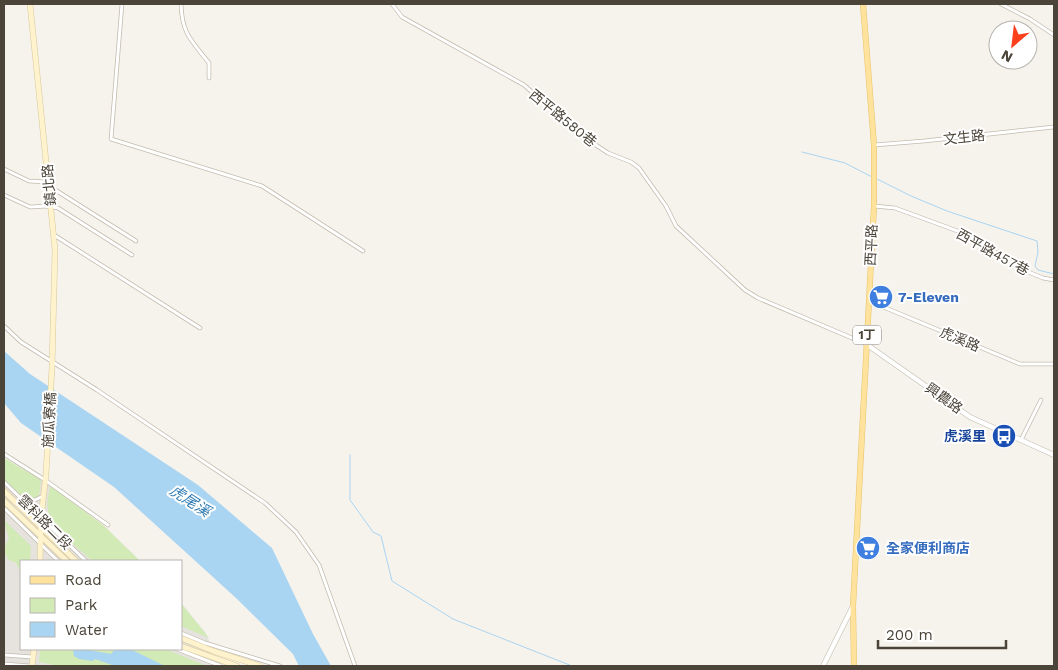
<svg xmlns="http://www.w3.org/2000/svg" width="1058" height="670" font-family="'Work Sans','Noto Sans TC',sans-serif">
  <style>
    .industrial { fill: #e6e2dd }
    .green { fill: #d2eab5 }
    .water { fill: #a9d4f2 }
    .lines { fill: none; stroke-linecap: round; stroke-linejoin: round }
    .stream { stroke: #a9d4f2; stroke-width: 1 }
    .minor-casing { stroke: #c2bbae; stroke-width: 4.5 }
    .tertiary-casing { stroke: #c2bbae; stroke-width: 5.5 }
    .secondary-casing { stroke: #d6c79b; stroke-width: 6 }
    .primary-casing { stroke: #e6c16a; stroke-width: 6 }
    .minor { stroke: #fff; stroke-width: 3 }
    .tertiary { stroke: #fff; stroke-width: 4.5 }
    .secondary { stroke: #fff3cd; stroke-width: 5 }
    .primary { stroke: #ffe39c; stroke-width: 5 }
    .labels { text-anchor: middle; stroke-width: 4; stroke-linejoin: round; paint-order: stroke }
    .shield { fill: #fff; stroke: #817c74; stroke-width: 1 }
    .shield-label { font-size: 12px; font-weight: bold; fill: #4b4439 }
    .street-label { font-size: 14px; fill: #4b4439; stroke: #fff }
    .shop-label { font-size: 14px; font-weight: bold; fill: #366cbe; stroke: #fff; text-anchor: start }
    .transit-label { font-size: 14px; font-weight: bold; fill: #164399; stroke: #fff; text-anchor: end }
    .water-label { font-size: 15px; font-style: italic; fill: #2e7ab2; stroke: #fff }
  </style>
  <rect width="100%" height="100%" fill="#f6f3ec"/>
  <polygon class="industrial" points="4,458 50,486 103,525 140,561 21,561 21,649 181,649 181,603 205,632 221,666 4,666"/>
  <g class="green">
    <path d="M4,458L41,480L39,496C24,504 14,489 4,479Z"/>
    <path d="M50,486L103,525L140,561H92C79,548 51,529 48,510C46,502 49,494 50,486Z"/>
    <path d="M4,520L31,546L30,561H21V573L16,563L9,560C3,553 4,546 9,539Z"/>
    <polygon points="181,603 209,638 181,626"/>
    <polygon points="40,649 165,649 207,666 59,666 39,662"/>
  </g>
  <g class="water">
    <polygon points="4,351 30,374 198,485 272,548 313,634 331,666 299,666 293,654 236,598 114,487 21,423 4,403"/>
    <polygon points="73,649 83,649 111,654 115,649 130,649 165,666 115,666 95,659 93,661 79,659 74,656"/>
  </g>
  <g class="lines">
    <g class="stream">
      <polyline points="802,152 845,163 872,177"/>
      <polyline points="875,178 911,196 947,211 1037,241 1038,252 1035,266 1038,270 1054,274"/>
      <polyline points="350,455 350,500 373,532 381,536 392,581 453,619 572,666"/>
    </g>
    <g class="minor-casing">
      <g id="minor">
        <polyline points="122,4 111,139 262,186 363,251"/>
        <path d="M181,4C182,34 191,40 209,63V78"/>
        <polyline points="392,4 402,17 524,85 579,134 608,153 631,162 639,168 666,206 676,226 745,290 758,298 866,344"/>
        <polyline points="1001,4 1030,19 1054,35"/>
        <polyline points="874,145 924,141 1054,127"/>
        <polyline points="4,169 29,181 48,182"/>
        <polyline points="49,186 136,241"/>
        <polyline points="4,195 30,207 48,206 58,208 132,255"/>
        <polyline points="874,206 895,208 971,236 1021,269 1043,278 1054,280"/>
        <polyline points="54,235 200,328"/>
        <polyline points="869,301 1020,364 1054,364"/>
        <polyline points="4,326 21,342 97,390 265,503 296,532 319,565 355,666"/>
        <polyline points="1021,440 1041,400"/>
        <polyline points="4,454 45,480 108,525"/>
        <polyline points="4,482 86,561"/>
        <polyline points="23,500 35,500 43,496"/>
        <polyline points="4,508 58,561"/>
        <polyline points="181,633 205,643 280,666"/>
        <polyline points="177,649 221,666"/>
        <polyline points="4,655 33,657"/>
        <polyline points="4,664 30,666"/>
      </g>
    </g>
    <g class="tertiary-casing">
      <g id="tertiary">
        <polyline points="866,344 970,417 1054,455"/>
        <polyline points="823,666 853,606"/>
      </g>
    </g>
    <g class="secondary-casing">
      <g id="secondary">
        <polyline points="30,4 55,250 52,367 46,474 41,518 40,561"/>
        <polyline points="4,491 76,561"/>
        <polyline points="4,501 67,561"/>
        <polyline points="181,638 213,651 260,666"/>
        <polyline points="181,646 237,666"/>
        <polyline points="32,666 34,649"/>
      </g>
    </g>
    <g class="primary-casing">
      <polyline id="primary" points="854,666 853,606 874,206 874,145 863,4"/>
    </g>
    <use href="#minor" class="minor"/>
    <use href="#tertiary" class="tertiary"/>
    <use href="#secondary" class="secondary"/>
    <use href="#primary" class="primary"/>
  </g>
  <defs>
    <g id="supermarket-disc" transform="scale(1.25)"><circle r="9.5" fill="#3f7fe0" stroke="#fff"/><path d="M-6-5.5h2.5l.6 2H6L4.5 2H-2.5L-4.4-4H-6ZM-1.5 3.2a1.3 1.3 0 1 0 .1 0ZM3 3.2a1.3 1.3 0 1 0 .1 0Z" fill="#fff"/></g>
    <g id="bus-disc" transform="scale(1.25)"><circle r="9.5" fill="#1a4fb4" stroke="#fff"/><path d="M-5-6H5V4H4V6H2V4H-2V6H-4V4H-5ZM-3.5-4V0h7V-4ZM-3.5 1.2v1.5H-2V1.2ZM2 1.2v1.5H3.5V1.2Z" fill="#fff"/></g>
  </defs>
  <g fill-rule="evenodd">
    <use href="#supermarket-disc" x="881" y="297"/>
    <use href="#bus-disc" x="1004" y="436"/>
    <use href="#supermarket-disc" x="868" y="548"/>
  </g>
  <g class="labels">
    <rect class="shield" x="853" y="325.5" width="28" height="19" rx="4"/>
    <g class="shield-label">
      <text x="867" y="339">1丁</text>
    </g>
    <g class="street-label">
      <text transform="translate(563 118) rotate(39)" y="5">西平路580巷</text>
      <text transform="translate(964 137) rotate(-6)" y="5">文生路</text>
      <text transform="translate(49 185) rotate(-95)" y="5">鎮北路</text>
      <text transform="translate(871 245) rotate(-87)" y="5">西平路</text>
      <text transform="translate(993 252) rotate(29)" y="5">西平路457巷</text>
      <text transform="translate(960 339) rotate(23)" y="5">虎溪路</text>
      <text transform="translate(944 398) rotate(35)" y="5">興農路</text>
      <text transform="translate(49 420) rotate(-87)" y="5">施瓜寮橋</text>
      <text transform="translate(45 522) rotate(45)" y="5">雲科路二段</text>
    </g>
    <g class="shop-label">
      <text x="898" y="302">7-Eleven</text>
      <text x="886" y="553">全家便利商店</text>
    </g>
    <g class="transit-label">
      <text x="986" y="441">虎溪里</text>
    </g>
    <g class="water-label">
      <text transform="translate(190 501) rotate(33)" y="5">虎尾溪</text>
    </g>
  </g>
  <rect width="1058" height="670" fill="none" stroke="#4b4439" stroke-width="10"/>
  <rect x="20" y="560" width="162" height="90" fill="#ffffff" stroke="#b7b4b0"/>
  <rect x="30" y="576" width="25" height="8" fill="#ffe39c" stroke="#b7b4b0"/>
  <text x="65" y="585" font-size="15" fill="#4b4439">Road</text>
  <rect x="30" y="598" width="25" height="15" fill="#d2eab5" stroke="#b7b4b0"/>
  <text x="65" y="610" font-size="15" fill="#4b4439">Park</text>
  <rect x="30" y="622" width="25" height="15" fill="#a9d4f2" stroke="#b7b4b0"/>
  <text x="65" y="635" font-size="15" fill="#4b4439">Water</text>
  <g transform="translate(1013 45) rotate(208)"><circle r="24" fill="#ffffff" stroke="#b7b4b0"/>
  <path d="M0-4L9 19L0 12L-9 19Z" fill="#fc3f1d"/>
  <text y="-8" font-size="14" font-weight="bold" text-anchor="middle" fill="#4b4439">N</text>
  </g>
  <path d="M878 640v8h128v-8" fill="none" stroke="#4b4439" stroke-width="2.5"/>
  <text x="886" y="640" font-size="15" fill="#4b4439" stroke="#ffffff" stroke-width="4" paint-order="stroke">200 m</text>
</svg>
